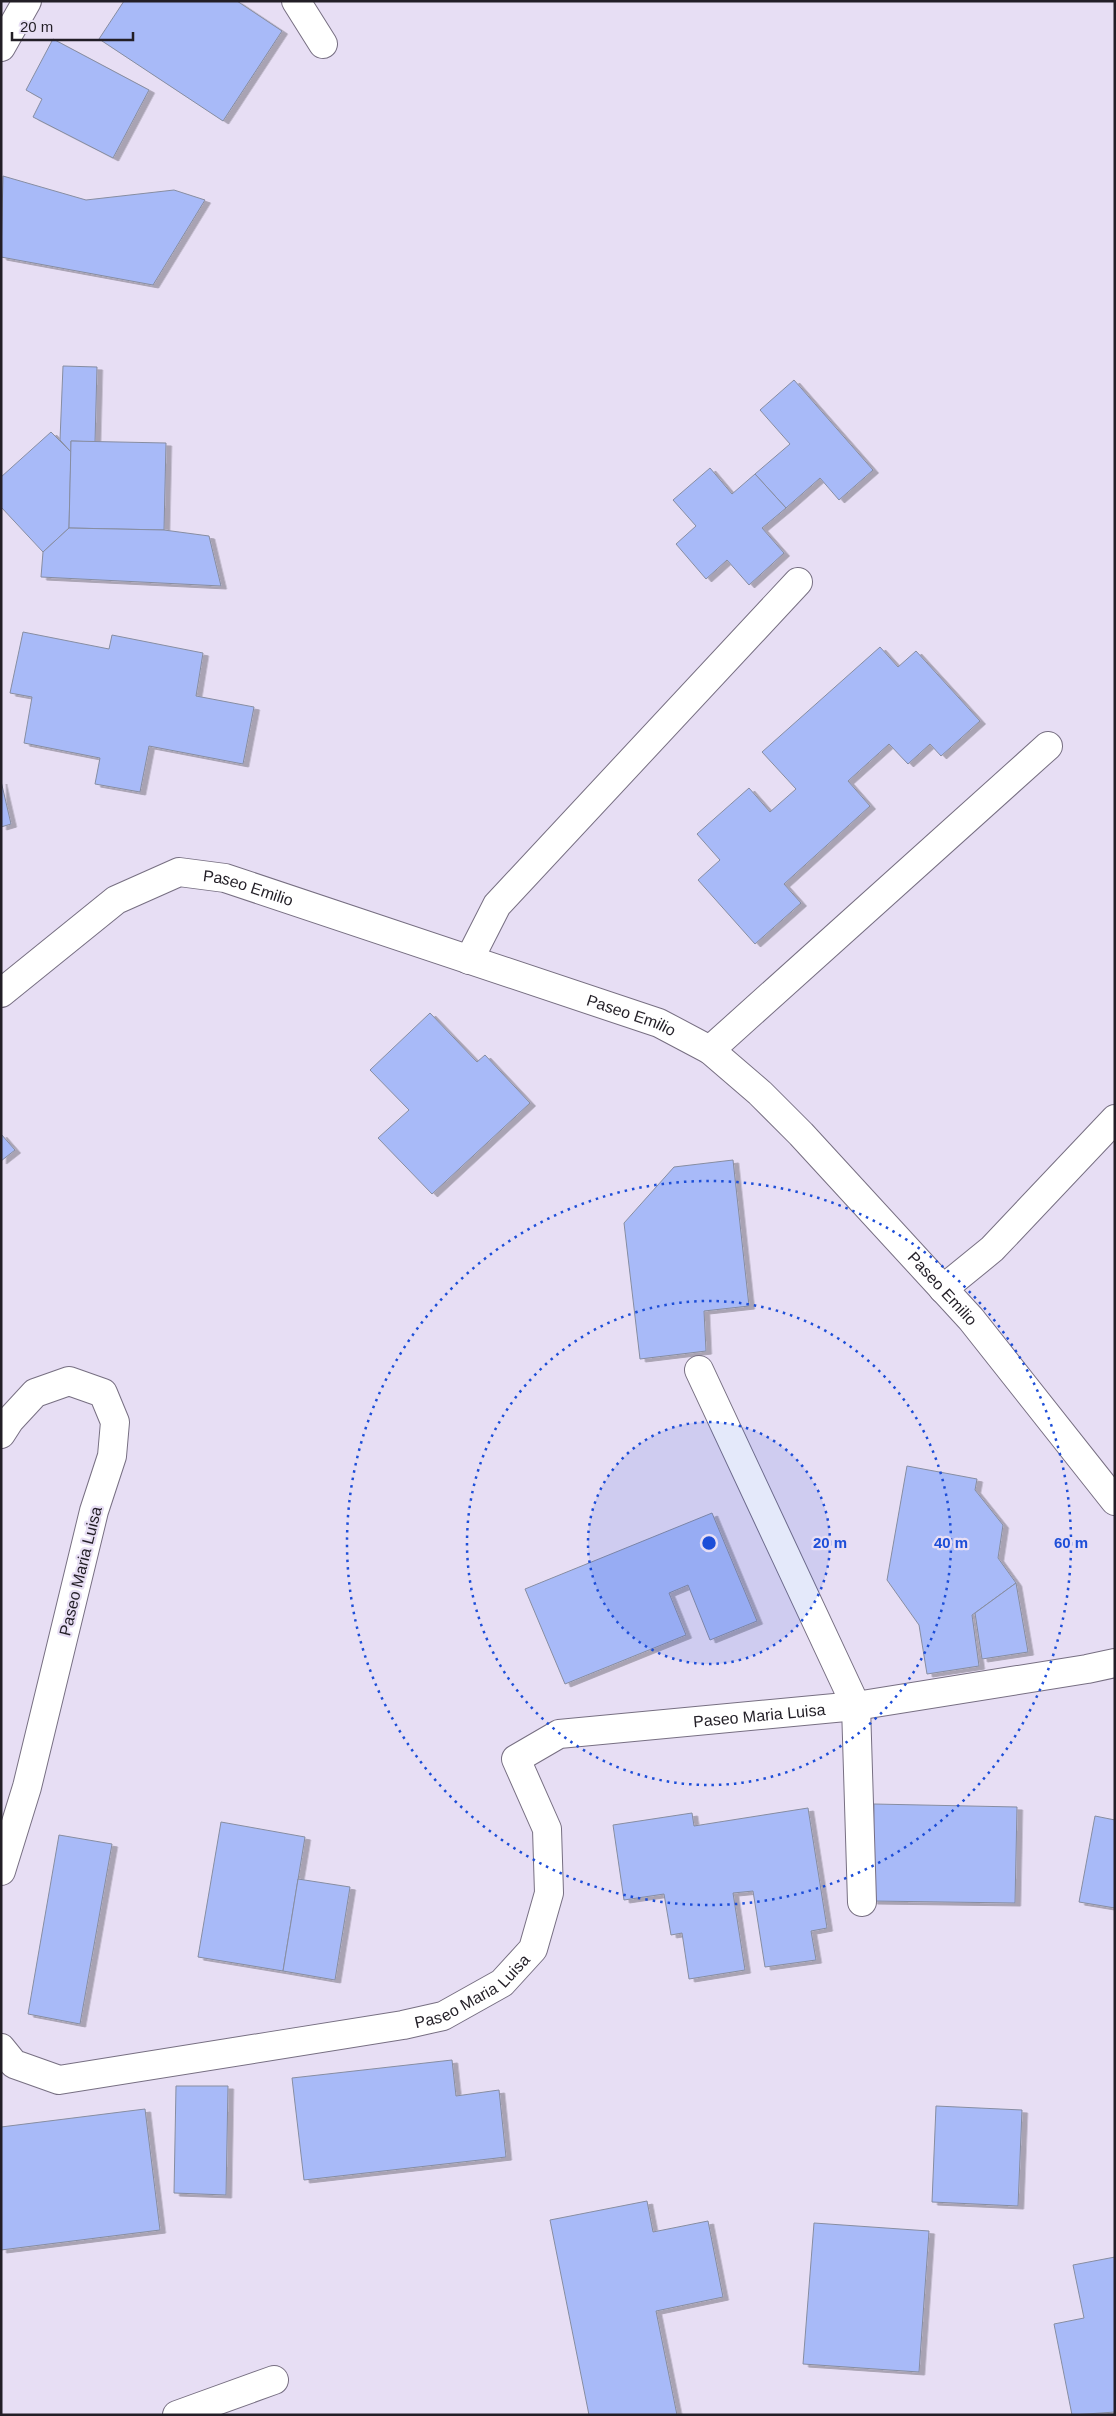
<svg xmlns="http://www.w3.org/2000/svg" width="1116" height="2416" font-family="Arial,sans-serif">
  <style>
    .building { fill: #a8baf8; stroke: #878da1; filter: url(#shadow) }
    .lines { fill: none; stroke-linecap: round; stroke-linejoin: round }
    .minor-casing { stroke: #776f82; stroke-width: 30 }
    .minor { stroke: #fff; stroke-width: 28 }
    .ring { fill: none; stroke: #1d4ed8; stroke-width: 2.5; stroke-dasharray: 2.5 5 }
    .labels { text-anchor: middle; stroke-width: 4.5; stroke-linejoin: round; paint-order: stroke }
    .street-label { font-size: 16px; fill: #221e26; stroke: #e7def4 }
    .centre { fill: #1d4ed8; stroke: #e7def4; stroke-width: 2.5 }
    .ring-label { font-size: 15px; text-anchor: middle; font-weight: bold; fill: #1d4ed8; stroke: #e7def4; stroke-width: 4.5; stroke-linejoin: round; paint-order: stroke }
  </style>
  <defs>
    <filter id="shadow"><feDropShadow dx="5.5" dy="3" stdDeviation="0" flood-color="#0004"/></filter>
  </defs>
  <rect width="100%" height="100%" fill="#e7def4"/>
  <g class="building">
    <polygon points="124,1 237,1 282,31 223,121 99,39"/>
    <polygon points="53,39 149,90 113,158 33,117 42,99 26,90"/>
    <polygon points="3,176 86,200 174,190 205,200 153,285 1,257"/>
    <polygon points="63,366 97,367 95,442 71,441 71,452 60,440"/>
    <polygon points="794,380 873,470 839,500 820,478 786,508 755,474 790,444 760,410"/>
    <polygon points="51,432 71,452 69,528 43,552 1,507 1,477"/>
    <polygon points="71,441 166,443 164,530 69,528"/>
    <polygon points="710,468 732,494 755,474 786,508 762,528 784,553 749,585 727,560 706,579 676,544 696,526 673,500"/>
    <polygon points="69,528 164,530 209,536 221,586 41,577 43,552"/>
    <polygon points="23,632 109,649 112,635 203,653 196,696 254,707 243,764 149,746 140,792 95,784 100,758 24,743 32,697 10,693"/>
    <polygon points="880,647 898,667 916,651 980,721 941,756 930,744 908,764 889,744 848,781 870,806 784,884 801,903 755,944 698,880 720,860 697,834 749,788 770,812 796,789 762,752"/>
    <polygon points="1,781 11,824 1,827"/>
    <polygon points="430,1013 477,1062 485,1055 530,1103 432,1194 378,1138 409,1110 370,1070"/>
    <polygon points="1,1134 15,1150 1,1161"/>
    <polygon points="733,1160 749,1306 704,1311 706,1351 640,1359 624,1223 674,1167"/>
    <polygon points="907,1466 977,1479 975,1490 1003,1525 998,1558 1016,1583 972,1615 979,1666 927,1674 919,1625 887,1580"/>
    <polygon points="712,1513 757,1621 710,1640 688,1585 669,1593 686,1635 565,1684 525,1589"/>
    <polygon points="1016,1583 1028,1652 982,1659 975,1613"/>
    <polygon points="874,1804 1017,1807 1015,1903 872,1901"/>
    <polygon points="808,1808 827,1928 811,1931 816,1960 765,1967 753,1891 733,1893 745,1970 689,1979 682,1933 671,1935 664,1894 624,1900 613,1825 692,1813 694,1826"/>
    <polygon points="1095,1816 1115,1820 1115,1908 1079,1902"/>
    <polygon points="221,1822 305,1837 283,1971 198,1957"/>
    <polygon points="59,1835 112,1844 80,2024 28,2014"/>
    <polygon points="298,1879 350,1887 335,1980 283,1971"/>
    <polygon points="452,2060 456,2096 499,2090 506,2157 304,2180 292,2078"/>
    <polygon points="176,2086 228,2086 226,2195 174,2193"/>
    <polygon points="936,2106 1022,2110 1018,2206 932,2202"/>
    <polygon points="145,2109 160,2230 1,2250 1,2127"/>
    <polygon points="647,2201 653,2232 708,2221 723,2297 656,2311 677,2415 589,2415 550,2220"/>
    <polygon points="814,2223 929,2231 919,2372 803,2364"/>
    <polygon points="1115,2257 1115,2412 1072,2415 1054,2324 1084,2318 1073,2265"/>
  </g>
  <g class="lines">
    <g class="minor-casing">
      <g id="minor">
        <polyline points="296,1 323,44"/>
        <polyline points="1,47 27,1"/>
        <polyline points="469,960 497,905 798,582"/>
        <path id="s1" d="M1,993L116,900L179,872L225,878L659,1023L710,1050L760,1093L801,1134L971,1319L1115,1501"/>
        <polyline points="710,1050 1048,746"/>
        <polyline points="943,1289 992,1249 1115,1119"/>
        <polyline points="699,1370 856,1706 862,1902"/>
        <polyline points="1,1434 10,1420 35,1393 69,1381 103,1393 115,1422 112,1456 94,1511 27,1787 1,1871"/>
        <path id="s2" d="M1,2048L14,2064L59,2080L403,2025L443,2016L502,1983L533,1949L549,1893L547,1829L516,1759L559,1734L856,1706L1087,1669L1115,1663"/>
        <polyline points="177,2415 274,2380"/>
      </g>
    </g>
    <use href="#minor" class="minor"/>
  </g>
  <circle cx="709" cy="1543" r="121" fill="#1d4ed8" fill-opacity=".12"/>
  <g class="ring">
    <circle cx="709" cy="1543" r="121"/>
    <circle cx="709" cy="1543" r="242"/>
    <circle cx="709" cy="1543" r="362"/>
  </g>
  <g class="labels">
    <g class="street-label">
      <text dy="6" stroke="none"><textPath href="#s1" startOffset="288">Paseo Emilio</textPath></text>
      <text dy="6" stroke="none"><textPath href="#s1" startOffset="692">Paseo Emilio</textPath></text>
      <text dy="6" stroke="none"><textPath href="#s1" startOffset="1112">Paseo Emilio</textPath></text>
      <text transform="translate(80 1571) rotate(-76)" y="6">Paseo Maria Luisa</text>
      <text dy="6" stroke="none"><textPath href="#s2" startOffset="1021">Paseo Maria Luisa</textPath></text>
      <text dy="6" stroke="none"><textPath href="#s2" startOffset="495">Paseo Maria Luisa</textPath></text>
    </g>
  </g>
  <circle cx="709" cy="1543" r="8" class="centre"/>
  <g class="ring-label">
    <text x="830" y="1548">20 m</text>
    <text x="951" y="1548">40 m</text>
    <text x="1071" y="1548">60 m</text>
  </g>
  <rect width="1116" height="2416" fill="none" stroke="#221e26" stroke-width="5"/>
  <path d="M12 32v8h121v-8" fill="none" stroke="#221e26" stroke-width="2.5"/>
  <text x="20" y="32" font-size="15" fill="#221e26" stroke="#e7def4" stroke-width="4" paint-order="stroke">20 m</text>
</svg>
